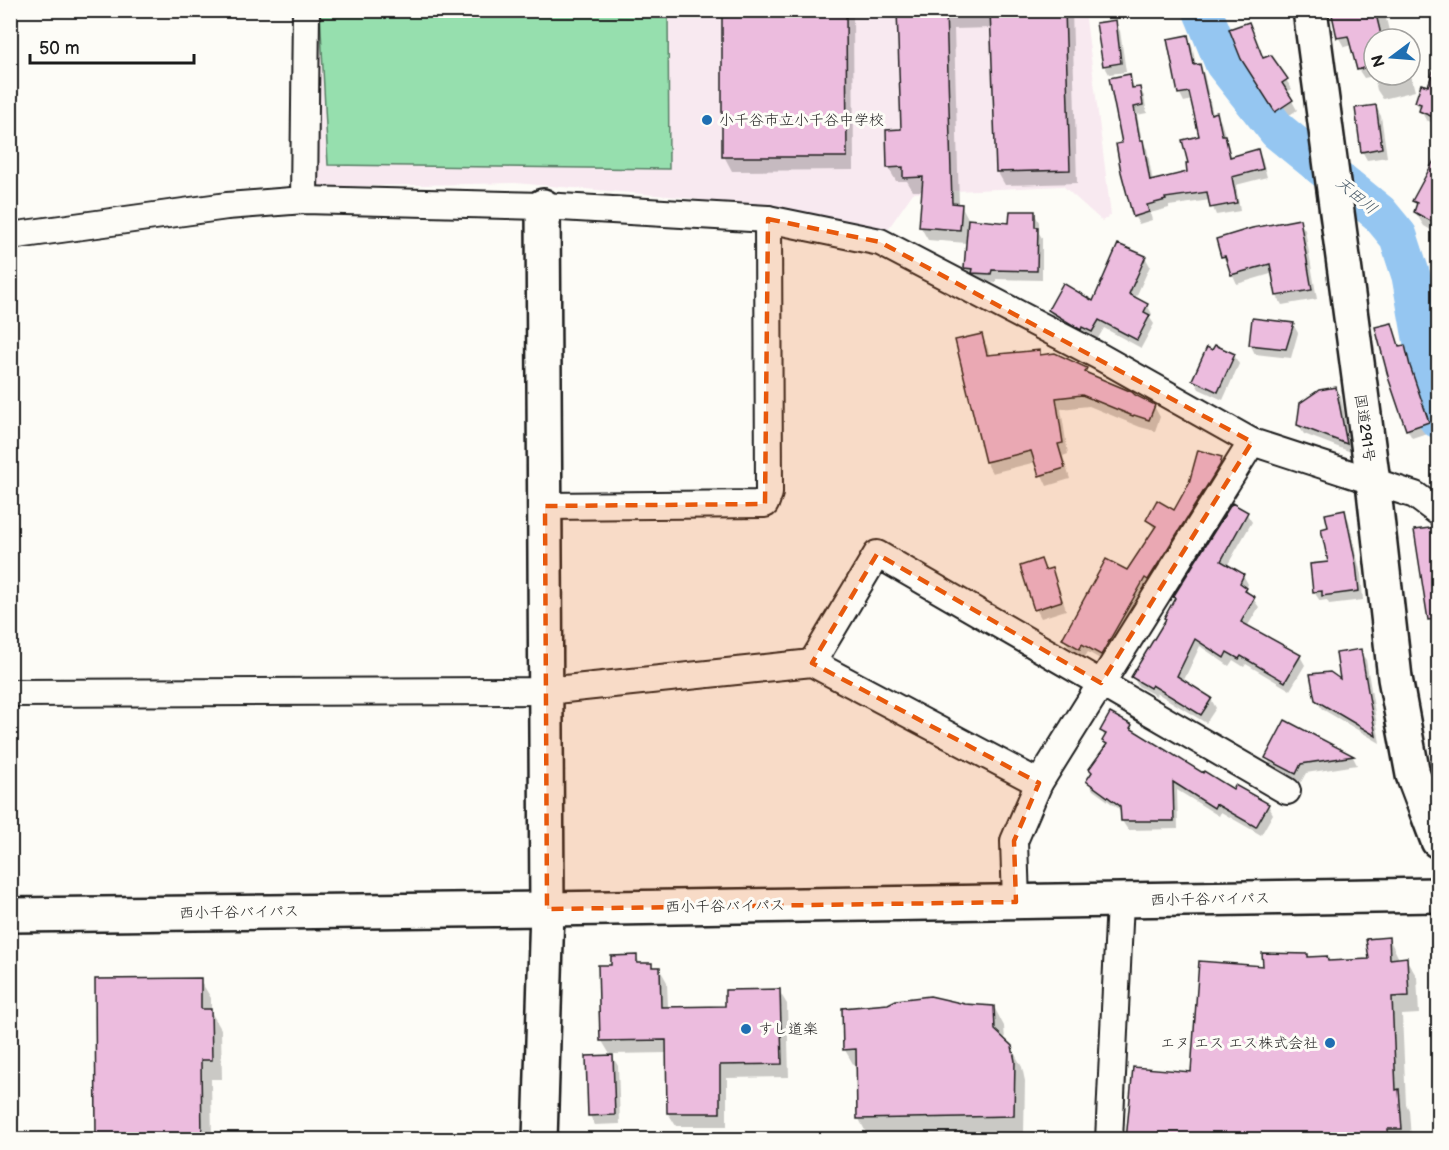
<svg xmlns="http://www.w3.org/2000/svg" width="1449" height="1150" font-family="'Balsamiq Sans','Klee One',sans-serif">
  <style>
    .built { fill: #f8e9f0 }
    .green { fill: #96dfae; stroke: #597e65; stroke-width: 1.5 }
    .shadow { fill: #0003 }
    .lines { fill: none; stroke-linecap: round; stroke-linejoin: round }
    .river { stroke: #95c6f1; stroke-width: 39 }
    .building { fill: #ecbcde; stroke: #1c1c1c; stroke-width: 1.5 }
    .street-casing { stroke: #1c1c1c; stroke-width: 30 }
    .secondary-casing { stroke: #1c1c1c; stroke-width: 38 }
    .highway-casing { stroke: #1c1c1c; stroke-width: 38 }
    .street { stroke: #fdfcf7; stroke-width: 26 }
    .secondary { stroke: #fdfcf7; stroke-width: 33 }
    .highway { stroke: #fdfcf7; stroke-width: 33 }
    .marked { fill: #e8590c; fill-opacity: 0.2; stroke: #e8590c; stroke-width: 4.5; stroke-dasharray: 12 8; stroke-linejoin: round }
    .poi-dot { fill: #1f6fb2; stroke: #fdfcf7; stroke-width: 2 }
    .labels { text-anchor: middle; stroke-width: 6; stroke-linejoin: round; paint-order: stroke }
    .poi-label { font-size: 15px; fill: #1c1c1c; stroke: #fdfcf7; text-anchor: start }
    .street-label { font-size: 15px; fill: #1c1c1c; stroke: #fdfcf7 }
    .water-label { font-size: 16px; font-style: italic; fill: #465867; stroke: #fdfcf7 }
  </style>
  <rect width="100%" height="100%" fill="#fdfcf7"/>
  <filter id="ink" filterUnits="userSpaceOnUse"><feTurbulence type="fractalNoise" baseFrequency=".0167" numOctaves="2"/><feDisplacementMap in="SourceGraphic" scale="12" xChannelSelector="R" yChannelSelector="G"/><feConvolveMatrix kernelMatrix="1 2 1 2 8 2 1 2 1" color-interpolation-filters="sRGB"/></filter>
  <g filter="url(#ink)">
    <polygon class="built" points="314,11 1085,11 1111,215 1102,221 1063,186 913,193 886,232 824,217 679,197 515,183 319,187 316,143"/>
    <polygon class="green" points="320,11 668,11 669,169 328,165"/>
    <g class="shadow">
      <polygon points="723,10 853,10 854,170 732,171 724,156"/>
      <polygon points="899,10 1072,10 1077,183 1005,185 997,171 992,28 954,29 959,205 961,205 969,220 1011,224 1034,213 1039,222 1039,233 1042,238 1042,280 996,279 996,283 979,281 977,277 971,277 966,267 967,243 928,240 920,226 923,191 913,191 907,181 896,181 888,167 902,131"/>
      <polygon points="1333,10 1384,10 1391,39 1374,39 1374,75 1410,75 1410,72 1415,91 1383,99 1377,90 1374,76 1364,78 1358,69 1352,45 1344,47 1339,38"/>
      <polygon points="1115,22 1120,31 1126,72 1109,74 1104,65"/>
      <polygon points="1249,24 1264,59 1271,57 1292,89 1287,92 1297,110 1282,120 1248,69"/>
      <polygon points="1187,37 1192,45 1196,66 1199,66 1204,74 1213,115 1216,114 1221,122 1232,158 1257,151 1262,159 1267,177 1236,185 1240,211 1216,215 1210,200 1169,206 1169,208 1150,213 1152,220 1139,224 1134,216 1124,144 1129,76 1135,89 1139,88 1144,96 1147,113 1137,115 1142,141 1147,149 1153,182 1189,173 1201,137 1192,100 1184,102 1180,94 1168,40"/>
      <polygon points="1422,86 1438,92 1438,125 1426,120 1416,102"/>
      <polygon points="1376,107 1381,116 1387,157 1367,160 1362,151"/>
      <polygon points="1438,172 1438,234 1424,226 1415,212 1417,207 1414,201"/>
      <polygon points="1299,221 1305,230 1317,299 1282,305 1277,296 1274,273 1237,284 1229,266 1223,257 1218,240"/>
      <polygon points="1145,257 1150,266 1135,299 1147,305 1152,314 1150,318 1154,324 1141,348 1104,328 1097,340 1087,334 1086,337 1054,318 1049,310 1093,303"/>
      <polygon points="1293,324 1298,333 1291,358 1255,354 1250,344"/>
      <polygon points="1391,324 1400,347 1404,346 1409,355 1414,376 1433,431 1412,438 1407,429"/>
      <polygon points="981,335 987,346 990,356 1039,351 1041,356 1085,369 1089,376 1154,406 1160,417 1155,431 1140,427 1089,406 1061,409 1068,454 1063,456 1070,479 1047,486 1036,462 992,473 986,462"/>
      <polygon points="1234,355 1239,364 1223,400 1199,389 1194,380"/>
      <polygon points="1336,388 1341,397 1351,452 1304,434 1298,425"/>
      <polygon points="1221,459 1226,468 1107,663 1088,652 1085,657 1070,648 1064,639 1128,572 1155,530 1148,520 1174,512"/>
      <polygon points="1344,512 1349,521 1361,575 1363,600 1329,604 1327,600 1320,601 1314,592 1329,563 1330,529"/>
      <polygon points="1246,513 1252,522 1227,566 1243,575 1248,584 1246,589 1259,607 1247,627 1300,656 1305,665 1290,690 1246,664 1244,667 1233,660 1229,666 1200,646 1183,682 1211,699 1216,708 1206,723 1157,693 1156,696 1138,686 1133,677"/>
      <polygon points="1438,528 1438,628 1435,622 1416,531"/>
      <polygon points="1040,561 1046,571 1051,570 1056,579 1066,610 1041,618 1036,609"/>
      <polygon points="1360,651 1366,660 1380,743 1322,709 1316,700 1342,682"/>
      <polygon points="1438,665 1438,686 1434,666"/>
      <polygon points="1286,722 1353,757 1357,765 1306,773 1301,782 1272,767 1267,758"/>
      <polygon points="1131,726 1134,733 1203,775 1234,791 1268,805 1273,814 1261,835 1221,812 1219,816 1177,790 1178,829 1128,830 1122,821 1122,811 1093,790 1088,781 1093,774 1090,769 1107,747 1104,741 1105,738 1102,731"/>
      <polygon points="1389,938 1399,959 1406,959 1417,977 1419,1014 1402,1015 1406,1104 1409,1110 1411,1140 1128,1140 1192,1074 1264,967 1309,959 1327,958 1329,962 1370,960"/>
      <polygon points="636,956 641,965 651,964 653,968 659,968 667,982 668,1008 727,1007 779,991 787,1004 789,1077 727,1078 727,1126 676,1126 668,1113 668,1053 611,1054 618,1066 620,1124 595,1125 590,1116 611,1056 602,1041 613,966"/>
      <polygon points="10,958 12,958 18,967 18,991 12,991 12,1008"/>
      <polygon points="200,980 211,998 211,1012 221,1029 222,1079 211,1079 212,1140 97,1140"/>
      <polygon points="930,997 965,1005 994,1007 1004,1026 1005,1041 1011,1047 1022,1067 1025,1081 1024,1134 869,1138 859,1119 858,1068 856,1069 845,1050 889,1006"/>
      <polygon points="1438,1030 1438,1061 1432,1032"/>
    </g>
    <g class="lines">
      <polyline class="river" points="1202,10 1224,63 1278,131 1379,213 1398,236 1411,276 1427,366 1438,419"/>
    </g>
    <g class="building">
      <polygon points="722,10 846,10 847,157 722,157"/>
      <polygon points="897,10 946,10 952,203 962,204 960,230 919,227 923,177 903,178 903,167 887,168 886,130 901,129"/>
      <polygon points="990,10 1065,10 1070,170 996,172"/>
      <polygon points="1331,10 1375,10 1382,39 1374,39 1374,65 1357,70 1348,36 1337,38"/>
      <polygon points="1116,20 1121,63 1103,66 1096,23"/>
      <polygon points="1249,22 1263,58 1271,55 1288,79 1282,83 1293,100 1275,112 1241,59 1229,29"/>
      <polygon points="1188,35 1194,65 1200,64 1211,114 1217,112 1222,135 1225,135 1230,157 1258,149 1263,169 1232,177 1237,203 1210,208 1207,192 1165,198 1166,200 1147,205 1149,212 1133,217 1121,172 1116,144 1122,143 1109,78 1130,74 1132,88 1140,87 1143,105 1134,107 1140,140 1143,140 1150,181 1187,172 1186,163 1188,163 1182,140 1199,136 1189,92 1178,94 1167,39"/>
      <polygon points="1436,62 1438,63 1438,119 1419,111 1421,104 1415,102 1421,84 1428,86"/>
      <polygon points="1376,105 1382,148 1361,152 1355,108"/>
      <polygon points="1438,153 1438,225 1414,212 1417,203 1412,201"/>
      <polygon points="1010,211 1035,211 1035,227 1038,227 1037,271 992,270 991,274 972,273 973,269 964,268 968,219 1009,223"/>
      <polygon points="1300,219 1312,290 1276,296 1270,264 1231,275 1225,256 1221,257 1216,239 1252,228"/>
      <polygon points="1118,244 1146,256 1129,294 1148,304 1144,312 1150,315 1137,340 1099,320 1092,332 1082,327 1081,330 1048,310 1063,283 1093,301"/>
      <polygon points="1252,318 1294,323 1286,349 1249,345"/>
      <polygon points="1392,323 1399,346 1405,345 1410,366 1429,422 1406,430 1389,380 1375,327"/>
      <polygon points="982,334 987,355 1040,350 1040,355 1055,353 1087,368 1085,372 1132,392 1135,395 1155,405 1149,420 1134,415 1133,416 1082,395 1056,398 1063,443 1058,444 1065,468 1039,476 1031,451 985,462 955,340"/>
      <polygon points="1215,345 1235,354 1218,392 1192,380 1207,347 1212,350"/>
      <polygon points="1336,387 1347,444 1297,425 1300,403 1319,390"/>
      <polygon points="1198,450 1222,457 1220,465 1148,580 1145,578 1101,655 1082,644 1080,649 1062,639 1106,559 1127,570 1156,526 1146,520 1157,500 1174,510 1189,483"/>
      <polygon points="1232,503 1248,512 1221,561 1244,574 1240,583 1247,588 1245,591 1255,597 1241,622 1301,655 1285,682 1241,656 1239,659 1227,652 1224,658 1195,639 1177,676 1212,698 1201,715 1152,685 1150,688 1131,677 1166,619 1164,618 1175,598 1173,597"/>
      <polygon points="1345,510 1356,564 1359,591 1322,596 1322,591 1313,592 1310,564 1328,562 1321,529 1328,527 1325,514"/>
      <polygon points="1438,527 1438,619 1428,620 1414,530"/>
      <polygon points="1041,559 1045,570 1052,568 1062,601 1034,610 1020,566"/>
      <polygon points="1361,649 1369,697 1376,736 1315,700 1310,674 1330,672 1340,679 1336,653"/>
      <polygon points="1110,713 1132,725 1130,728 1203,773 1204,771 1233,789 1235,785 1269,804 1256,827 1216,804 1214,808 1173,782 1174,821 1121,821 1120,806 1086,781 1092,772 1089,769 1107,744 1102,741 1106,734 1100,731"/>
      <polygon points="1285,720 1354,756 1301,764 1296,774 1265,758"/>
      <polygon points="1389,937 1390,959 1407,957 1409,996 1392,997 1396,1090 1399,1089 1402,1129 1388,1129 1388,1140 1126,1140 1133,1067 1191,1072 1199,961 1263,966 1262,953 1308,954 1308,957 1327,956 1328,961 1369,959 1366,939"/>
      <polygon points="637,955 637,963 652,963 652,967 660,967 661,1007 725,1006 725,990 780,989 782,1064 720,1065 720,1113 667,1113 666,1040 600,1041 598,965 611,965 611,956"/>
      <polygon points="201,978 201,1009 211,1009 212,1060 201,1060 202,1140 96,1140 95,979"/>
      <polygon points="930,996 965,1004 994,1006 995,1030 1012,1046 1015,1061 1014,1116 857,1119 856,1049 843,1050 842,1008 888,1004 896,1000"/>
      <polygon points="613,1055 615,1115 588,1116 586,1056"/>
    </g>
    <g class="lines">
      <g class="street-casing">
        <g id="street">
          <polyline points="304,200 306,10"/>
          <polyline points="10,236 227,206 304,200 543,206 768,219 880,242 1097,355 1252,442 1415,495 1438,512"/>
          <polyline points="545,506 765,504 769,493 768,219"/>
          <polyline points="812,663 877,554 1287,791"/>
          <polyline points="10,693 546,691 812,663 1039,783"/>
          <polyline points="1016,902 1014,841 1039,783 1252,442"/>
          <polyline points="1109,1140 1120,901"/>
        </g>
      </g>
      <g class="secondary-casing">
        <polyline id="secondary" points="540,1140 547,909 543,206"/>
      </g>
      <g class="highway-casing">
        <g id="highway">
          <polyline points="1310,10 1373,482 1395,678 1413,775 1438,841"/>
          <polyline points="10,915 547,909 1438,895"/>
        </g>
      </g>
      <use href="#street" class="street"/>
      <use href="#secondary" class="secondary"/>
      <use href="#highway" class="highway"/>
    </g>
  </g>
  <path class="marked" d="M768,219L880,242L1252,442L1101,683L877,554L812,663L1039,783L1014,841L1016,902L547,909L545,506L765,504Z"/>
  <g class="poi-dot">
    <circle cx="707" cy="120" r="6"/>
    <circle cx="746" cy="1029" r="6"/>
    <circle cx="1330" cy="1043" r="6"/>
  </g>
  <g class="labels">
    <g class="poi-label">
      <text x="719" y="125">小千谷市立小千谷中学校</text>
      <text x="758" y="1034">すし道楽</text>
      <text x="1318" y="1048" text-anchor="end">エヌ エス エス株式会社</text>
    </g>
    <g class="street-label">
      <text transform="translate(1365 428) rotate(82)" y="5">国道291号</text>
      <text transform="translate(1210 899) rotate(-1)" y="5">西小千谷バイパス</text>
      <text transform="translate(725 906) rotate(-1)" y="5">西小千谷バイパス</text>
      <text transform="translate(239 912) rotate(-1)" y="5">西小千谷バイパス</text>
    </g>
    <g class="water-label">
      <text transform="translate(1357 195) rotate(40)" y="6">天田川</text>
    </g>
  </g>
  <rect width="1449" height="1150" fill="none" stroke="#fdfcf7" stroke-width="36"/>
  <rect x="18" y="18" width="1413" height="1114" fill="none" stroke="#1c1c1c" stroke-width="2" filter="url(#ink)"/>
  <g transform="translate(1392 57) rotate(254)"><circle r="28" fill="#fdfcf7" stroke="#a3a29f" stroke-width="1.5"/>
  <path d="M0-4.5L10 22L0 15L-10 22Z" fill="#1f6fb2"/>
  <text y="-9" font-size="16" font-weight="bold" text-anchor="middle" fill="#1c1c1c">N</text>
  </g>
  <path d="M30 54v9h164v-9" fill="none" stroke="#1c1c1c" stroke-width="3"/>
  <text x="39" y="54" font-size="18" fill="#1c1c1c" stroke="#fdfcf7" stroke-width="4.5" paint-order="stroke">50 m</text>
</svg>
